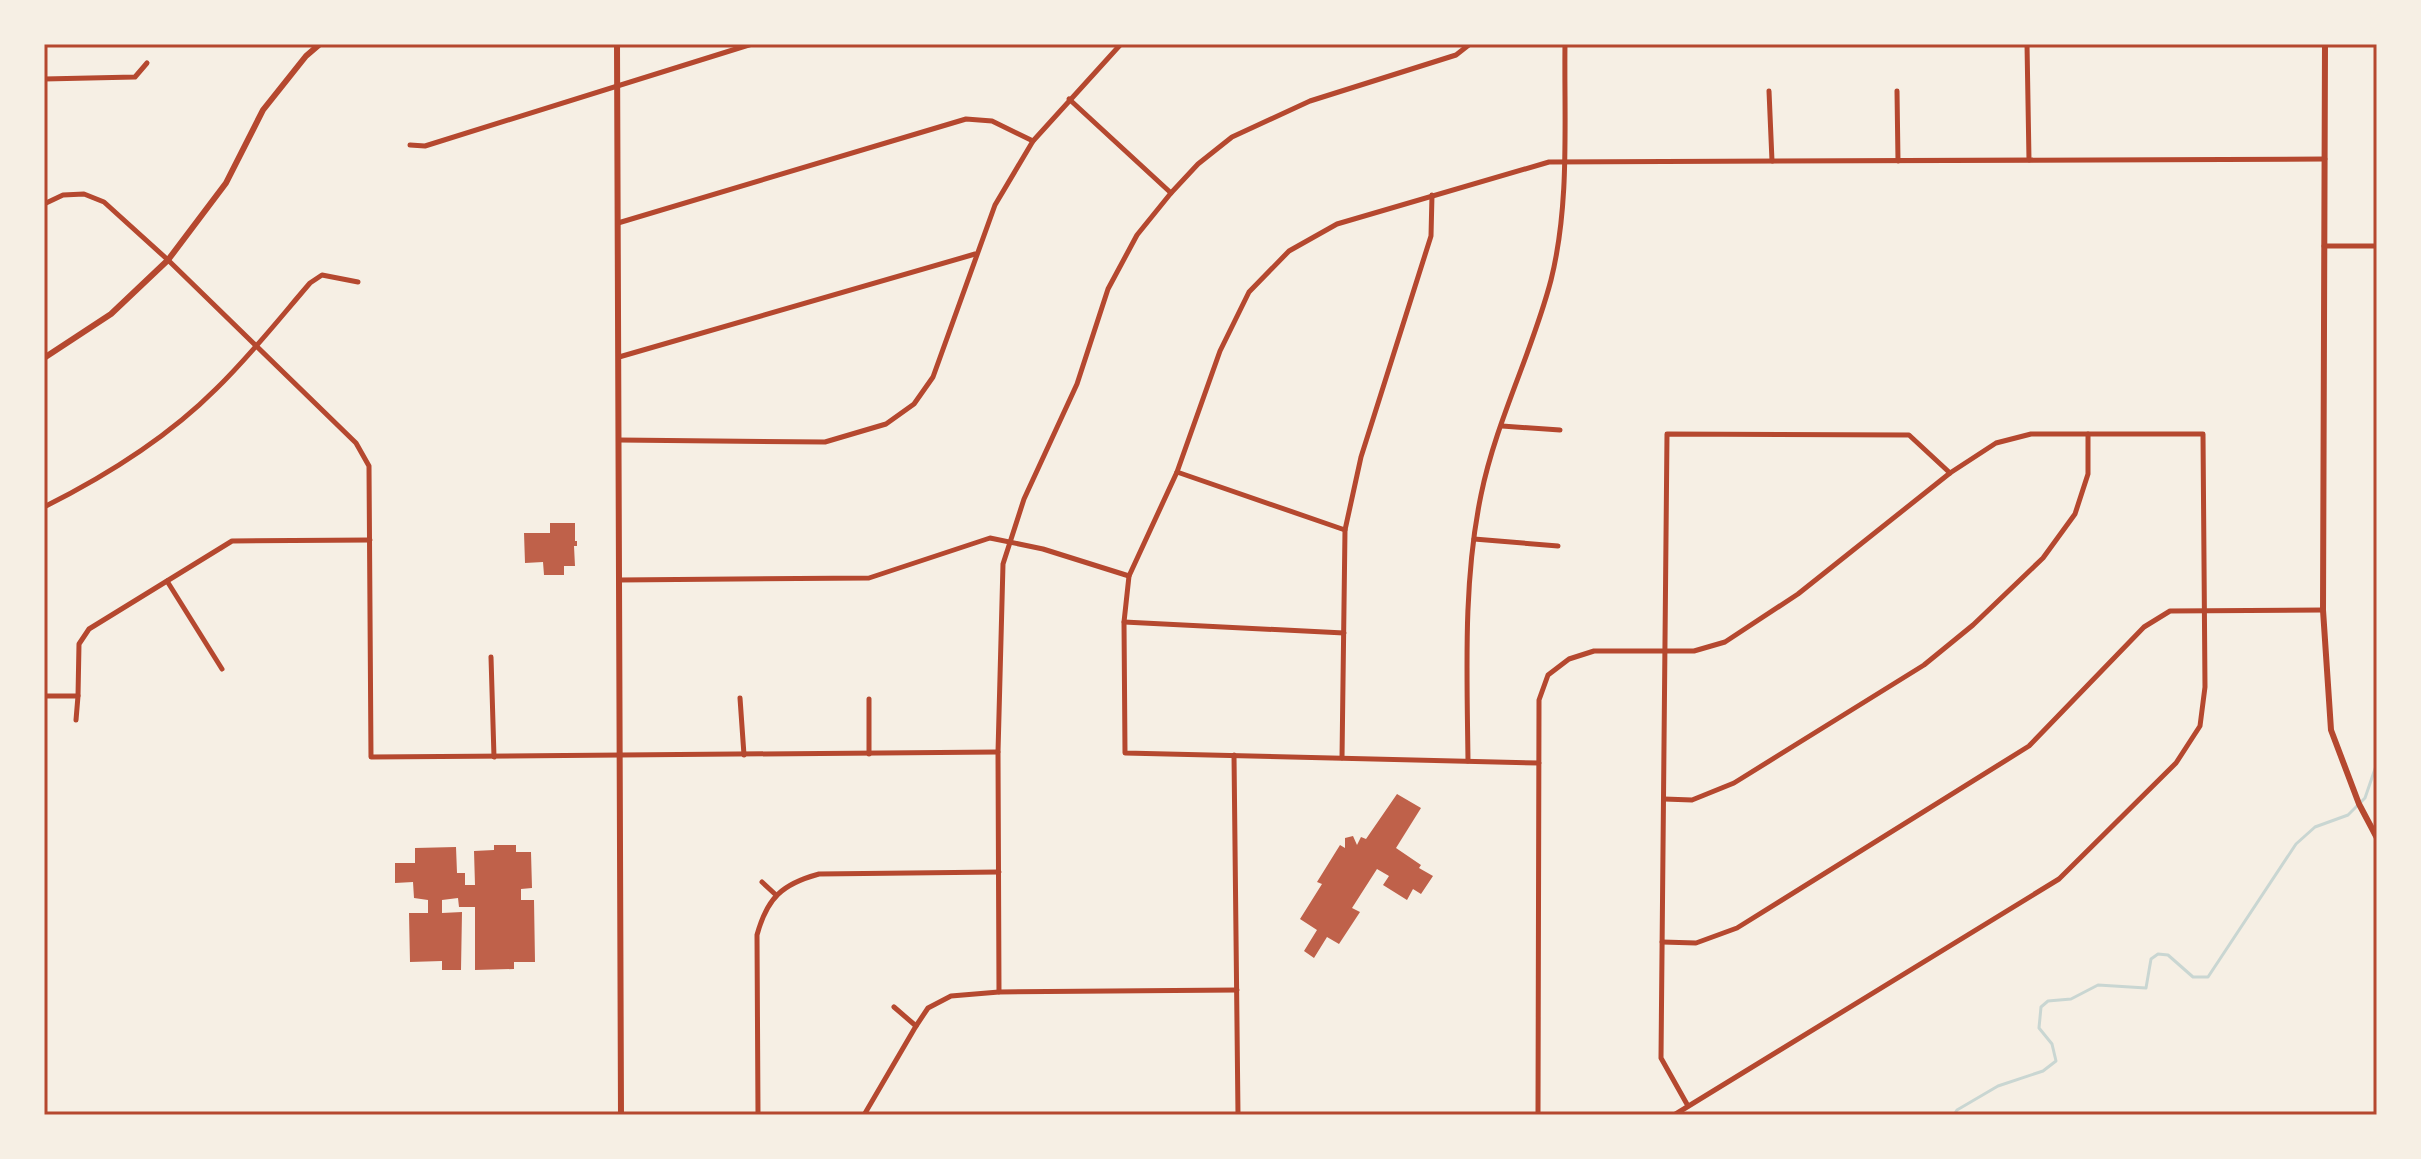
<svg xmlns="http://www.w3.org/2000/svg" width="2421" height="1159" font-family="Rubik,sans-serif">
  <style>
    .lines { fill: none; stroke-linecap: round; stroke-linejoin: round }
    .stream { stroke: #c9d6d2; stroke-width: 3 }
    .building { fill: #bf614a }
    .minor { stroke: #b5482f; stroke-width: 5 }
    .tertiary { stroke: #b5482f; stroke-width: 6 }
    .neatline { fill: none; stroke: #b5482f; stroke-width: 3 }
  </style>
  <rect width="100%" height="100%" fill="#f6efe4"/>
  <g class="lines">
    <polyline class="stream" points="1954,1115 1957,1110 1998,1086 2043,1071 2056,1061 2052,1044 2039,1028 2041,1007 2048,1001 2071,999 2098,985 2146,988 2151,959 2158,954 2168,955 2193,977 2208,977 2296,844 2315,827 2348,815 2365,798 2377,763"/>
  </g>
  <g class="building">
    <polygon points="550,523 575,523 575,541 577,541 577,546 574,546 575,566 564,566 564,575 544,575 543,562 525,563 524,533 550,533"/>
    <polygon points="1397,794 1421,808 1396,848 1421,865 1419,868 1433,876 1421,894 1413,889 1407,900 1383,885 1389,876 1377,869 1352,908 1360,912 1339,944 1327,937 1314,958 1304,951 1317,930 1300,919 1322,884 1317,882 1340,845 1345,848 1345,838 1353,836 1357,845 1361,837 1366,839"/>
    <polygon points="494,845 516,845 516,852 531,852 532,888 521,889 521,900 534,900 535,962 514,962 514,969 475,970 475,907 459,907 458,898 442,900 442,913 462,912 461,970 442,970 442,961 410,962 409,913 428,913 428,900 414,898 413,882 395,883 395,863 415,863 415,848 456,847 457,873 465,873 465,885 475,885 474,851 494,850"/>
  </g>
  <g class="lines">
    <g class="minor">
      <polyline points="2027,44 2029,160"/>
      <polyline points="44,79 135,77 147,63"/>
      <polyline points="1769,91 1772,161"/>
      <polyline points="1897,91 1898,161"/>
      <polyline points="1069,99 1171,193"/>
      <polyline points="410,145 425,146 752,44"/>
      <polyline points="44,204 63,195 84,194 104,202 168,260 356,443 369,466 371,757 998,752"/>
      <polyline points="618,223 966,119 992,121 1033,141"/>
      <polyline points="2324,246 2377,246"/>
      <polyline points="619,357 975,254"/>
      <polyline points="1502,426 1560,430"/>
      <polyline points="619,440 825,442 886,424 914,404 933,377 995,205 1033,141 1121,44"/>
      <polyline points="1177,472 1345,530"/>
      <path d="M44,507C106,476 167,438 216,389C250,356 279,319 310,283L322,275L358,282"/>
      <polyline points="1474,539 1558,546"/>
      <polyline points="619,580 869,578 990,538 1043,549 1129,576"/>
      <polyline points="167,581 222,669"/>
      <polyline points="1124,622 1344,633"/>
      <polyline points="491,657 494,757"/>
      <polyline points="44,696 78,696 79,644 89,629 232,541 370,540"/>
      <polyline points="740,698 744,755"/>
      <polyline points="76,720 78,696"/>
      <polyline points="869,754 869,699"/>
      <polyline points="1234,755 1238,1115"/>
      <polyline points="1342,758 1345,530 1361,457 1431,236 1432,195"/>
      <path d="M1468,761C1467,672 1463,582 1481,495C1496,421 1532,353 1551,280C1570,204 1564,122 1565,44"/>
      <polyline points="1539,763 1125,753 1124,622 1129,576 1177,472 1220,351 1249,292 1289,251 1337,224 1549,162 2325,159"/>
      <polyline points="1664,799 1692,800 1734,783 1924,665 1973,625 2043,558 2075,514 2088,474 2088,434"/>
      <polyline points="762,882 776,895"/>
      <polyline points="1662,942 1696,943 1737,928 2029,746 2144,627 2170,611 2323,610"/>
      <polyline points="999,992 998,752 1003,564 1024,499 1077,384 1108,289 1137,235 1171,193 1198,164 1232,137 1310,101 1456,55 1470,44"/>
      <polyline points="894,1007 916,1026"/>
      <polyline points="1688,1106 1661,1058 1667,434 1909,435 1950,473"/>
      <path d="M758,1115L757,935C767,898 782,884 819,874L999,872"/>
      <polyline points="864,1115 916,1026 928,1008 951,996 999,992 1237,990"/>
      <polyline points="1538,1115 1539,700 1548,675 1569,659 1594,651 1694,651 1725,642 1798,594 1950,473 1996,443 2031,434 2203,434 2205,687 2200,726 2176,763 2059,879 1674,1115"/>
    </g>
    <g class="tertiary">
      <polyline points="617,44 621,1115"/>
      <polyline points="2325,44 2323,610 2331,730 2359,804 2377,838"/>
      <polyline points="44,358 111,314 168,260 226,183 263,110 306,56 320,44"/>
    </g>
  </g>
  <rect width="2421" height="1159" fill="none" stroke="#f6efe4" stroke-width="92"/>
  <rect x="46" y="46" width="2329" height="1067" class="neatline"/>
</svg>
